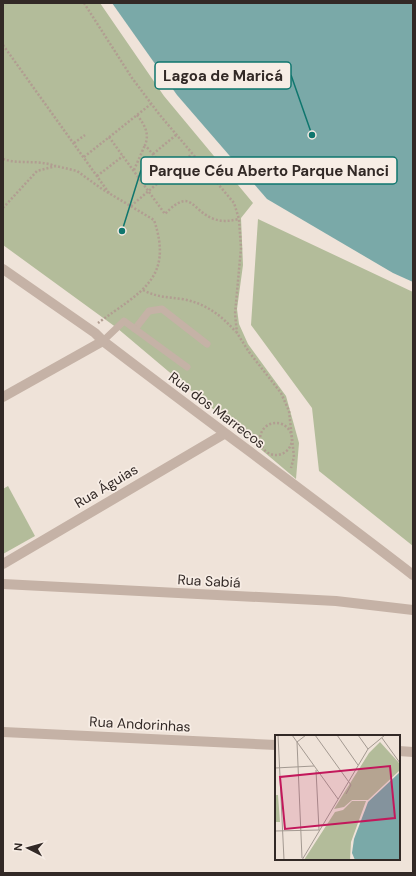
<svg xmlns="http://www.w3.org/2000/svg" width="416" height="876" font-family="'DM Sans',sans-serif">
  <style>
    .green { fill: #b3bc9a }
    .water { fill: #7aa9a8 }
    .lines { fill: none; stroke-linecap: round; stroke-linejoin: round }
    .path { stroke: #b19d91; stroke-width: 2.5; stroke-dasharray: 2 2; stroke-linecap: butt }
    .lane { stroke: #c5b2a6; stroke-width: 7 }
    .street { stroke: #c5b2a6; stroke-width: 10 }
    .labels { text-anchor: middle; stroke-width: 3.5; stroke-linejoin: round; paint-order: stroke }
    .street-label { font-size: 14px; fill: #322926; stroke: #f7ede5 }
    .inset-road { fill: none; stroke: #a39991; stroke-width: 1 }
    .view { fill: #c2185b; fill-opacity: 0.15; stroke: #c2185b; stroke-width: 2 }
    .inset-edge { fill: none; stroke: #322926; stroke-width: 2 }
    .leader { fill: none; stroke: #0f766e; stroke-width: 1.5 }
    .callout-dot { fill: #0f766e; stroke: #f7ede5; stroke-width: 1.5 }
    .callout { fill: #f7ede5; stroke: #0f766e; stroke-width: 1.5 }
    .callout-label { font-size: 15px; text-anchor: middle; font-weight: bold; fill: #322926 }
  </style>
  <rect width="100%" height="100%" fill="#efe3d9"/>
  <g class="green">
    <polygon points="3,3 100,3 164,96 253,203 241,218 243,265 237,309 239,324 248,344 286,396 299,443 296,479 117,328 3,245"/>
    <polygon points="258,219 413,292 413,546 319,471 312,408 251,325"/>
    <polygon points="8,486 35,536 3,554 3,489"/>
  </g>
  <polygon class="water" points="112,3 413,3 413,282 393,273 267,199 177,95"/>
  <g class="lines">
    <g class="path">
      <polyline points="84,3 132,78 159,114 234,203 239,219 241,248 235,314 237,333 249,352 281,393 289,411 294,457 291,468"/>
      <polyline points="3,45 109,193"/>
      <path d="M137,115C144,124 150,133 145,145L169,173"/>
      <path d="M109,137L165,214C192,186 191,211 214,219C222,222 230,221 239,219"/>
      <polyline points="74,143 85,135"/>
      <polyline points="153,154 176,135"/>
      <polyline points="84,157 151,104"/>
      <path d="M3,159C21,165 37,159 55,166"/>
      <polyline points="134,170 145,145"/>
      <polyline points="97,176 123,156"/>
      <polyline points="131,206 192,154"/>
      <path d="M3,208L37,171L56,166L77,171L102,189L154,220C174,279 140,292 98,323"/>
      <path d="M143,290C156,297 167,297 182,299C205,303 221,315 236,332"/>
      <circle cx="276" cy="439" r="16"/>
    </g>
    <g class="lane">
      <polyline points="135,329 149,311 162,309 207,344"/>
      <polyline points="103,341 124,321 187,367"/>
    </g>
    <g class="street">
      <path d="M3,269L95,333L103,341C206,420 311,496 413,575"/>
      <polyline points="3,397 103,341"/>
      <polyline points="3,564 224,434"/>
      <polyline points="3,584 336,601 413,610"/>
      <polyline points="3,732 276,745"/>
      <polyline points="399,751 413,752"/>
    </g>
  </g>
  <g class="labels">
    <g class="street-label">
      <text transform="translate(217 410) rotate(37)" y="5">Rua dos Marrecos</text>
      <text transform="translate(106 486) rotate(-31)" y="5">Rua Águias</text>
      <text transform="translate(209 581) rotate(3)" y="5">Rua Sabiá</text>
      <text transform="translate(140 724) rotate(3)" y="5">Rua Andorinhas</text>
    </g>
  </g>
  <g transform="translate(275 735)">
    <rect width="125" height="125" fill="#efe3d9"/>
    <path d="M105,7L125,29V35L93,65H77L69,72L59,74L94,18ZM0,60H3L5,87H0ZM77,66H91L76,107L75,125H29L60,77L68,75Z" fill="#b3bc9a"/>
    <path d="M125,37V125H80L77,118L79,104L93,67Z" fill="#7aa9a8"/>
    <path class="inset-road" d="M3,0L9,125M17,0L63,64M40,0L76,50L71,59M62,0L83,30M83,0L93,14M107,3L125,28M0,33L39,31M0,96L44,95L41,35M27,123L22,7L31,0M27,125L93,14L110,0"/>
    <path class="view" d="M115,31L120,83L10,94L5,42Z"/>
    <rect width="125" height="125" class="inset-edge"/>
  </g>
  <path class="leader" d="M312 135L291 75M122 231L141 170"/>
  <g class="callout-dot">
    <circle cx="312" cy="135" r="4"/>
    <circle cx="122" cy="231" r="4"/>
  </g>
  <g class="callout">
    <rect x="155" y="62" width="136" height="27" rx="4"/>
    <rect x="141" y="157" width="256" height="27" rx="4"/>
  </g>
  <g class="callout-label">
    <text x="223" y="81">Lagoa de Maricá</text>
    <text x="269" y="176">Parque Céu Aberto Parque Nanci</text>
  </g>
  <rect width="416" height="876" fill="none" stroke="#322926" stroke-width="8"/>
  <g transform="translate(28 848) rotate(276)" stroke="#f7ede5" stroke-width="3" paint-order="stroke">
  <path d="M0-3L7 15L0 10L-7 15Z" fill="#322926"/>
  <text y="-6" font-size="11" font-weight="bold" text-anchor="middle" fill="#322926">N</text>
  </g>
</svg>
